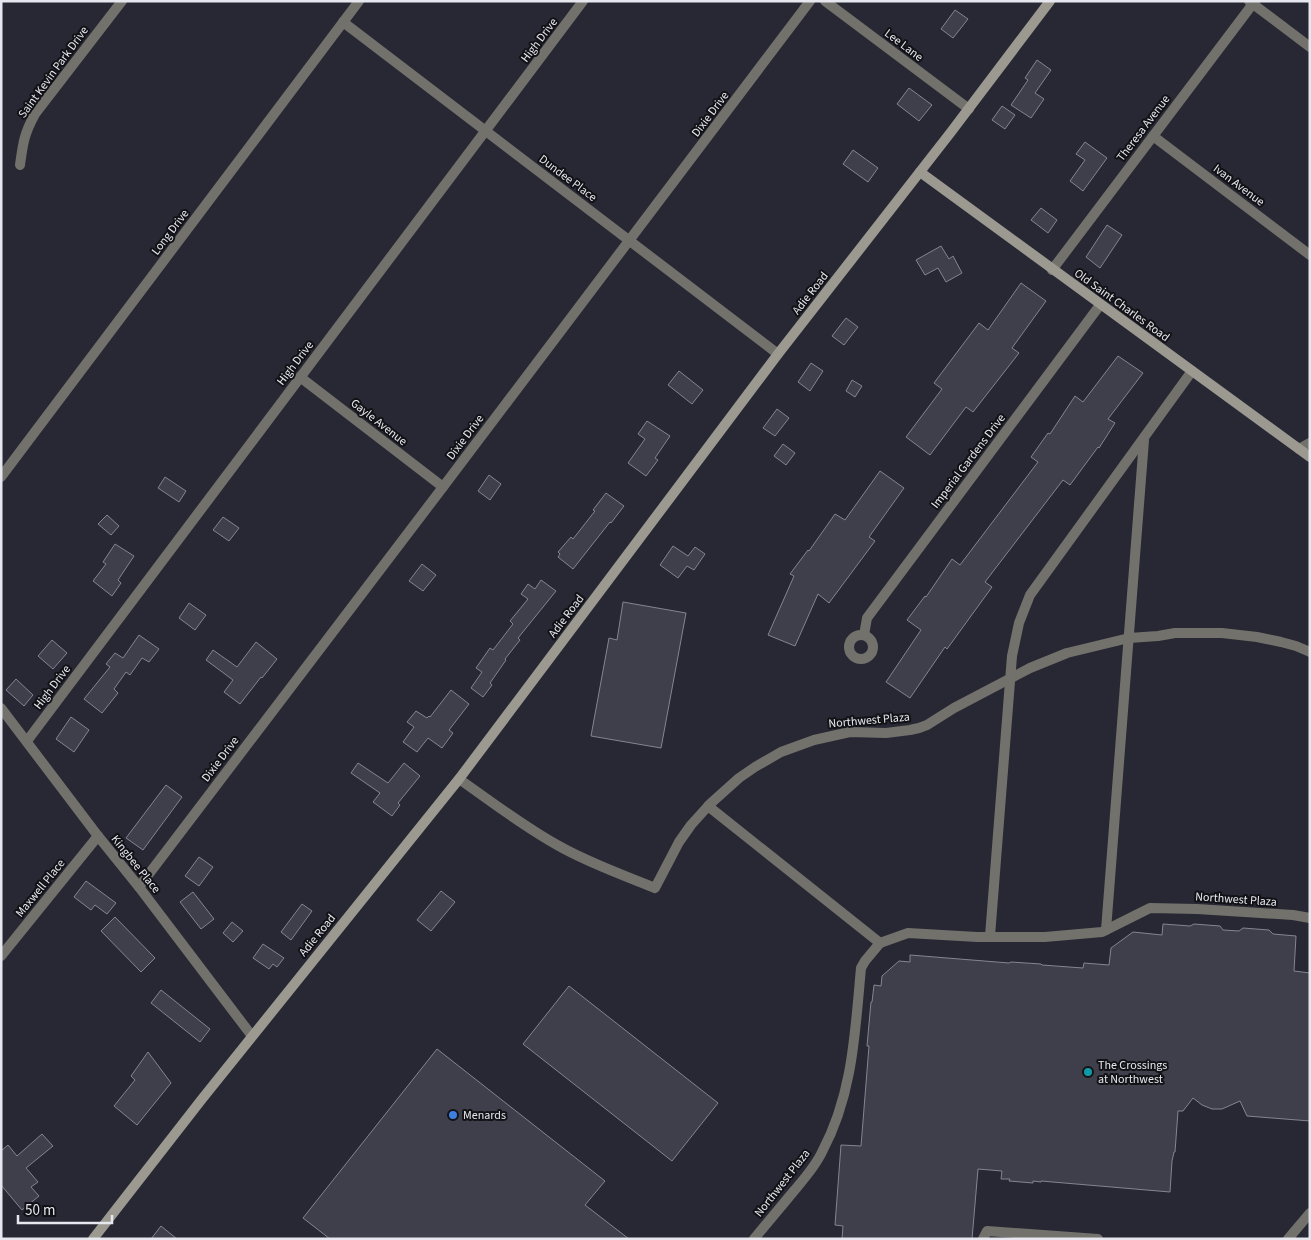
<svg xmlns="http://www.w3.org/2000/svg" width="1311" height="1240" font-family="'Source Sans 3',sans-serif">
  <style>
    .building { fill: #3e3f4b; stroke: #848593 }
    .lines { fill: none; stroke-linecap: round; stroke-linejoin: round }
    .street { stroke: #72716b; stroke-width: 10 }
    .secondary { stroke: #9c9990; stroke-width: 10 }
    .culture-dot { fill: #0f9aa8; stroke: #111116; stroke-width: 2 }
    .shop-dot { fill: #3f7fe0; stroke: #111116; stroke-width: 2 }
    .labels { text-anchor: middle; stroke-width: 4; stroke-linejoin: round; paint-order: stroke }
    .street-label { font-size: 12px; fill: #e7e8ef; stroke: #111116 }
    .poi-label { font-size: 12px; fill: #e7e8ef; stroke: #111116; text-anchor: start }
  </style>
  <rect width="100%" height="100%" fill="#272833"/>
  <g class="building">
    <polygon points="955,10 968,19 953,38 941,29"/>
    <polygon points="1037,60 1051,70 1035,93 1044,99 1031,118 1011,105 1028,80 1025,78"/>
    <polygon points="909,88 932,105 919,121 897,104"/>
    <polygon points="1002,106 1015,115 1005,129 992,120"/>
    <polygon points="1085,142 1107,158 1083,191 1070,181 1085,160 1076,154"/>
    <polygon points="853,150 878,168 868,182 843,164"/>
    <polygon points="1041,208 1057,220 1048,233 1031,220"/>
    <polygon points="1107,225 1122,235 1100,268 1086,257"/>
    <polygon points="941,246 949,259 953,256 962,273 946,282 938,268 925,275 916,260"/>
    <polygon points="1021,283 1046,301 1012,348 1019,353 973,412 966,407 930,455 906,437 942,389 934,383 979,323 988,330"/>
    <polygon points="846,318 858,327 844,345 832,336"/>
    <polygon points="1118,356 1143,373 1108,419 1115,423 1099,448 1098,447 1070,485 1063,480 985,582 992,587 947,649 945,647 910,698 886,682 921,630 907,620 925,596 926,597 952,559 960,565 1038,462 1031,457 1048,433 1050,434 1075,396 1083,402"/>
    <polygon points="811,363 823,371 810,391 798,382"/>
    <polygon points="679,371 703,390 692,404 668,385"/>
    <polygon points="852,380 862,386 855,397 846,391"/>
    <polygon points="777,409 789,418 775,436 763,428"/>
    <polygon points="647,421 670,436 655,458 658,460 646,476 628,463 645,439 638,434"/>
    <polygon points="783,444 795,453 786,465 774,456"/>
    <polygon points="880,471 904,488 869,537 875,541 829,603 818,594 795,646 768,635 794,576 790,574 808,550 809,551 835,514 845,520"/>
    <polygon points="489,475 501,484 490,500 478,491"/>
    <polygon points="165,477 186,491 179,502 158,488"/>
    <polygon points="606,493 624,506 611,523 610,522 573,569 558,557 560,554 558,552 571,537 573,539 595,511 593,510"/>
    <polygon points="107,515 119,526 111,535 98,524"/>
    <polygon points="223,517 239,528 229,541 213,530"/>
    <polygon points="115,544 134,556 118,580 121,583 112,596 93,581 106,564 103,562"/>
    <polygon points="673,546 688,556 695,547 705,554 694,570 687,566 678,578 660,565"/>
    <polygon points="422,564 436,575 423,591 409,581"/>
    <polygon points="541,580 556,591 518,638 520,640 505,659 506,660 490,683 492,685 483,697 471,688 482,672 476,668 490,648 493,650 513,624 510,621 528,599 521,594 528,584 535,589"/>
    <polygon points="623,602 686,613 661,748 591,736 609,638 617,640"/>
    <polygon points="189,603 206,615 195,630 179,618"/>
    <polygon points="139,635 159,649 149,662 142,658 130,675 126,672 114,689 118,693 102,713 84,699 110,667 106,664 115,653 123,658"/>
    <polygon points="52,640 67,653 53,669 38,656"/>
    <polygon points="256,642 277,659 262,678 261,677 240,704 224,692 233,680 206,660 213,650 237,667"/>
    <polygon points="16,679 33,695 24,706 6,690"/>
    <polygon points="451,690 469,704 449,730 453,733 442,748 428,738 417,752 403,742 414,727 407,722 416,711 427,718 429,716 430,717"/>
    <polygon points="71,717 89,730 74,752 56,739"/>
    <polygon points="358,763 388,783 404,763 420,776 398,803 400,805 392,816 373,802 380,793 351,773"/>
    <polygon points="166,785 182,797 143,850 126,838"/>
    <polygon points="199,857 213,867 199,886 185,876"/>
    <polygon points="86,881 116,903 107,914 95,905 91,910 74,897"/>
    <polygon points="441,891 455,902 431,931 417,920"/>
    <polygon points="193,892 214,919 201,929 180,902"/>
    <polygon points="302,904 312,911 291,940 281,932"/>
    <polygon points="115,917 155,958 141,972 101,931"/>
    <polygon points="232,922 243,931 233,942 223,933"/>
    <polygon points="1163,924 1190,926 1194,924 1220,926 1223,930 1239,931 1243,928 1269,930 1273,934 1296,936 1294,971 1310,973 1310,1121 1247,1116 1240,1101 1222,1109 1212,1109 1202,1105 1193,1098 1183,1111 1178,1111 1175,1152 1174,1152 1172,1161 1170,1192 1041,1181 1041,1182 1033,1181 1033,1183 1009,1181 1010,1179 1001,1179 1002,1171 978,1169 972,1239 842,1239 843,1226 835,1225 841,1145 861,1146 869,1046 867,1046 871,1002 872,1002 874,985 881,986 882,976 899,961 910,962 910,955 1009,963 1011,962 1041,964 1042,965 1083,968 1084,963 1109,965 1111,948 1133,932 1162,935"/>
    <polygon points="263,944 284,958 277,967 273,964 269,969 253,958"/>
    <polygon points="569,986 718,1103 672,1161 523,1044"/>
    <polygon points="161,990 210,1029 200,1042 151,1003"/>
    <polygon points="437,1049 605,1181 585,1205 629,1239 330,1239 303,1218"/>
    <polygon points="148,1052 171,1083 137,1125 114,1106 135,1080 131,1076"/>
    <polygon points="42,1134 53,1146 26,1168 38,1182 31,1187 39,1196 22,1210 1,1185 1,1151 8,1145 17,1156"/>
    <polygon points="161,1226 177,1239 151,1239"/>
  </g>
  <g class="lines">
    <g class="street">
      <polyline points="825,1 969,109"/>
      <polyline points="1249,1 1310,47"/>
      <polyline points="343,22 778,354"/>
      <polyline points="1153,136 1310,255"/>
      <path d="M20,165C23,143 24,134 35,114L122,1"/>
      <polyline points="1052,270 1255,1"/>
      <polyline points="300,377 443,487"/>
      <polyline points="1299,449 1310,443"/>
      <polyline points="1,477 359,1"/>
      <circle cx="861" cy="647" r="12"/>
      <polyline points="864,635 867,618 1100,305"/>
      <polyline points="1,708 98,836 139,887 252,1036"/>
      <polyline points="27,741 583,1"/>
      <path d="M459,779C492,802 524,827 559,846C589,863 623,875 655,888L679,842L691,825L710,804L739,778L755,767L781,752L814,740L850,732L886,733L910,730L919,728L927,725L954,708L1030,668L1067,653L1129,638L1158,636L1175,633H1222L1257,637L1281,642L1296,646L1310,652"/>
      <polyline points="708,806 880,943"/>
      <polyline points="139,887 443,487 810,1"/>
      <polyline points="1106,930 1144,440"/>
      <polyline points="990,936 1012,656 1019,623 1030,595 1192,371"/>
      <polyline points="1,956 98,836"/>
      <path d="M754,1239C767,1223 780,1208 793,1192C803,1180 815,1167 822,1152C853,1094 855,1032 861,968L865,961L880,943L908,933L977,937H1045L1102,932L1150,908L1197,909L1293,915L1310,918"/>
      <polyline points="983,1239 987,1231 1098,1239"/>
      <polyline points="1288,1239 1310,1213"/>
    </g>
    <g class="secondary">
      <polyline points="920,172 1310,457"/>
      <polyline points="93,1239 202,1099 459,779 778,354 951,132 1050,1"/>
    </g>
  </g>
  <circle class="culture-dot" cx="1088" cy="1072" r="5"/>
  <circle class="shop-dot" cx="453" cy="1115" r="5"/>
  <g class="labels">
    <g class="street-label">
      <text transform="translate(539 40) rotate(-53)" y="4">High Drive</text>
      <text transform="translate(904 45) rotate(37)" y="4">Lee Lane</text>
      <text transform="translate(53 72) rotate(-54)" y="4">Saint Kevin Park Drive</text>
      <text transform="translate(710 114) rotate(-53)" y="4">Dixie Drive</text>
      <text transform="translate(1143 128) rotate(-53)" y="4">Theresa Avenue</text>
      <text transform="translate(568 178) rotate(37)" y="4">Dundee Place</text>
      <text transform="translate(1239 185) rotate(37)" y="4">Ivan Avenue</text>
      <text transform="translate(170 232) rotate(-53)" y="4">Long Drive</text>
      <text transform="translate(810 293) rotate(-52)" y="4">Adie Road</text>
      <text transform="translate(1122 305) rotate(36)" y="4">Old Saint Charles Road</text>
      <text transform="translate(295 363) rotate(-53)" y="4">High Drive</text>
      <text transform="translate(379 422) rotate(38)" y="4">Gayle Avenue</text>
      <text transform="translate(465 437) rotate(-53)" y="4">Dixie Drive</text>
      <text transform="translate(968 461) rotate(-53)" y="4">Imperial Gardens Drive</text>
      <text transform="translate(566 616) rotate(-53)" y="4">Adie Road</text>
      <text transform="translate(52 687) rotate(-53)" y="4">High Drive</text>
      <text transform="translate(869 720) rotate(-5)" y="4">Northwest Plaza</text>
      <text transform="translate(220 759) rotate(-53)" y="4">Dixie Drive</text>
      <text transform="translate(136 864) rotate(51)" y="4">Kingbee Place</text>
      <text transform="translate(40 888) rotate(-51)" y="4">Maxwell Place</text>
      <text transform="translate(1236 899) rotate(4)" y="4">Northwest Plaza</text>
      <text transform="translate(317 935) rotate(-51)" y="4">Adie Road</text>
      <text transform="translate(782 1183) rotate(-52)" y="4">Northwest Plaza</text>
    </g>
    <g class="poi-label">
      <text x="1098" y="1069">The Crossings<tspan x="1098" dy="14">at Northwest</tspan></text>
      <text x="463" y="1119">Menards</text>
    </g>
  </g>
  <rect width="1311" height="1240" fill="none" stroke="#e7e8ef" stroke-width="5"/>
  <path d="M18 1215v8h94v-8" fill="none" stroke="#e7e8ef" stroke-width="2.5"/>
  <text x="25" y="1215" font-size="15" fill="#e7e8ef" stroke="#111116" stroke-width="4" paint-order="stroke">50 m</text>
</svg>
